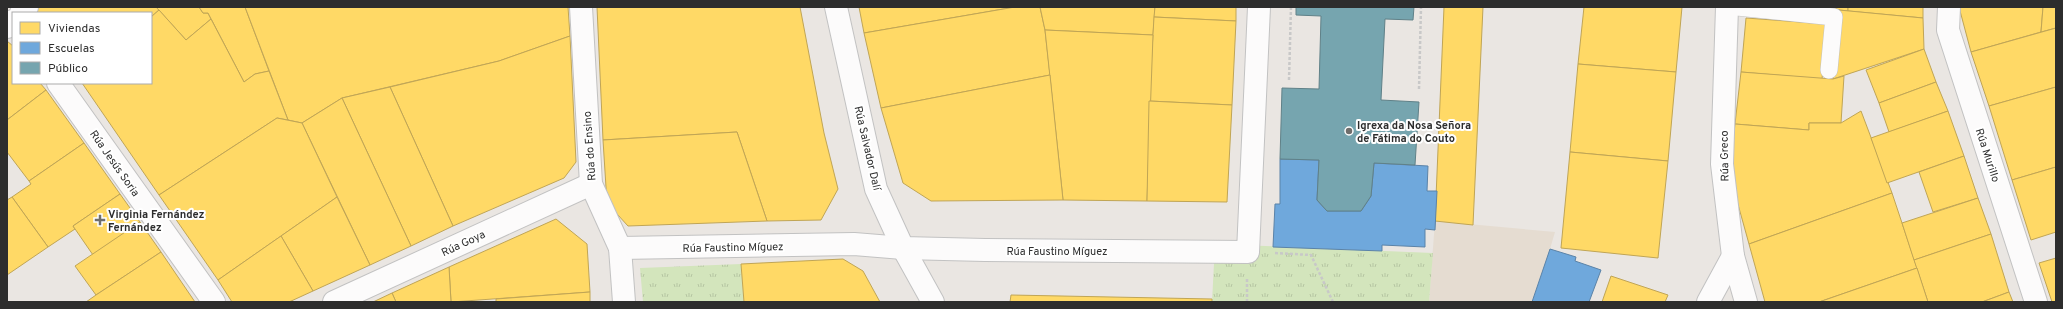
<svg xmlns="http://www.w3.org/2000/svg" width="2063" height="309" font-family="Overpass,sans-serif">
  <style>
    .education { fill: #e5dcd1 }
    .grass { fill: url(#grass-tufts) }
    .homes { fill: #ffd966; stroke: #c0a555 }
    .schools { fill: #6fa8dc; stroke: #5b83a8 }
    .public { fill: #76a5af; stroke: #608188 }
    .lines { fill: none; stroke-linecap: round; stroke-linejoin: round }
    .lane-casing { stroke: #c2c2c2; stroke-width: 18 }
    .street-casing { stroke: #c2c2c2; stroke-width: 24 }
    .secondary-casing { stroke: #c2c2c2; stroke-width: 24 }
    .path { stroke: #c8c8c8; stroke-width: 2.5; stroke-dasharray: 3 2; stroke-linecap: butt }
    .lane { stroke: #fcfbfb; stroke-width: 17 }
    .street { stroke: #fcfbfb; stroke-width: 22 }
    .secondary { stroke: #fcfbfb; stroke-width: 22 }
    .poi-dot { fill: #6f6e6c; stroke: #fff; stroke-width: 1.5 }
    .labels { text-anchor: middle; stroke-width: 4; stroke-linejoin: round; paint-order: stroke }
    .poi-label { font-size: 11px; font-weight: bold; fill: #2d2d2d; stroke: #fff; text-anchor: start }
    .street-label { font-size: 11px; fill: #2d2d2d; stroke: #fff }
  </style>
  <defs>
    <pattern id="grass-tufts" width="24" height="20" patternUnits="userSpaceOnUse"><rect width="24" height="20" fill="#d3e5bc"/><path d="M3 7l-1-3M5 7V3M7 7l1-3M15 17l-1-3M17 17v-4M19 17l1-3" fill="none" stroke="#b5c5a2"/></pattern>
  </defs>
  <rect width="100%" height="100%" fill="#eae6e2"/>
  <polygon class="education" points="1435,221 1555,232 1550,249 1576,257 1575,261 1601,270 1589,302 1429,302"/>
  <g class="grass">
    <polygon points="1215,244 1433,253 1429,302 1212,302"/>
    <polygon points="741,264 744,302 643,302 640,268"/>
  </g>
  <g class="homes">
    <polygon points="34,7 156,7 159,10 151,17 151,13 34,13"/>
    <polygon points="156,7 199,7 203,13 208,13 211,19 186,40"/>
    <polygon points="199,7 245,7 269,71 255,74 244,82 208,13 203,13"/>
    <polygon points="245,7 568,7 570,36 499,61 342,98 302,123 288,120"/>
    <polygon points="597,7 800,7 824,133 838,189 821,220 767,221 737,132 603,140"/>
    <polygon points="859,7 1015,7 864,33"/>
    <polygon points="1015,7 1040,7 1045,30 1050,75 881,108 864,33"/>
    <polygon points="1040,7 1155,7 1153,35 1045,30"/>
    <polygon points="1155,7 1236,7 1236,21 1154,17"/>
    <polygon points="1444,7 1483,7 1473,225 1435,221"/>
    <polygon points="1584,7 1682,7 1676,72 1578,64"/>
    <polygon points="1832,7 1848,7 1848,11 1839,10"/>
    <polygon points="1848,7 1923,7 1923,18 1848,11"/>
    <polygon points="1959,7 2043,7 2041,32 1971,52"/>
    <polygon points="2043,7 2056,7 2056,28 2041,32"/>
    <polygon points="159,10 186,40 211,19 244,82 255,74 269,71 288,120 277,118 159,195 82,83 151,83 151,17"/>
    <polygon points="1839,10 1923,18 1924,49 1833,79"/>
    <polygon points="1154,17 1236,21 1232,105 1149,101"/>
    <polygon points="1746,18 1827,24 1822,79 1741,72"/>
    <polygon points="2056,28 2056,87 1989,106 1971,52"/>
    <polygon points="1045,30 1153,35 1147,201 1063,200"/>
    <polygon points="570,36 576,162 564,178 453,226 390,87 499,61"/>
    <polygon points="7,41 13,46 13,83 40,83 46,90 7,120"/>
    <polygon points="1924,49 1936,82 1879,103 1866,70"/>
    <polygon points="1578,64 1676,72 1668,161 1570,152"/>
    <polygon points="1741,72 1833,79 1844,76 1841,123 1809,123 1809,130 1735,124"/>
    <polygon points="1050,75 1063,200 931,201 903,183 881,108"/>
    <polygon points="1936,82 1948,111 1889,132 1879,103"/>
    <polygon points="390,87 453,226 411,246 342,98"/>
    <polygon points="2056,87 2056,167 2012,180 1989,106"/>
    <polygon points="46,90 84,143 29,181 7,152 7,120"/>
    <polygon points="342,98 411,246 370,265 302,123"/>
    <polygon points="1149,101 1232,105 1227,202 1147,201"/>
    <polygon points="1861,111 1892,193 1749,244 1729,172 1735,124 1809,130 1809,123 1841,123"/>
    <polygon points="1948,111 1964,156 1887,183 1871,138"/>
    <polygon points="277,118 302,123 337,197 218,280 159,195"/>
    <polygon points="737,132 767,221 628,226 607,203 603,140"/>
    <polygon points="84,143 120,194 73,226 75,229 48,247 12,197 31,184 29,181"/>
    <polygon points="1570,152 1668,161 1658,258 1561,248"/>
    <polygon points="1964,156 1978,198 1933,212 1919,172"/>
    <polygon points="2056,167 2056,232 2031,240 2012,180"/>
    <polygon points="1892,193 1917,268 1819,302 1765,302 1749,244"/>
    <polygon points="120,194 140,222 93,255 73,226"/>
    <polygon points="12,197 48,247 7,275 7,200"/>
    <polygon points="337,197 370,265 313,291 281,236"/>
    <polygon points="1978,198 1991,234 1914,260 1902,223"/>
    <polygon points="556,219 587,244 590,292 451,302 449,267"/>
    <polygon points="140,222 161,252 96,295 75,266"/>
    <polygon points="1991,234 2009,292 1982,302 1928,302 1914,260"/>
    <polygon points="281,236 313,291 289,302 232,302 218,280"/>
    <polygon points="161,252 195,302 86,302 96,295"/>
    <polygon points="2056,258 2056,302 2052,302 2039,263"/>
    <polygon points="843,259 863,271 880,302 744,302 741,264"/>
    <polygon points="449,267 451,302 396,302 392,293"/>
    <polygon points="1917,268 1928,302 1819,302"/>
    <polygon points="1611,276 1668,295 1665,302 1602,302"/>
    <polygon points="590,292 590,302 496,302 496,299"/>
    <polygon points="2009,292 2013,302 1982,302"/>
    <polygon points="392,293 396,302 373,302"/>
    <polygon points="1011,295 1212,299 1212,302 1010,302"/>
  </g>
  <g class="schools">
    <polygon points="1280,159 1319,160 1317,200 1327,211 1361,211 1371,196 1374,163 1428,166 1427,191 1437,191 1435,230 1425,229 1425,247 1382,245 1382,251 1273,247 1275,204 1280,204"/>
    <polygon points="1550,249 1576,257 1575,261 1601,270 1589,302 1532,302"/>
  </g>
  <polygon class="public" points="1296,7 1414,7 1413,20 1385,19 1381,100 1419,102 1415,165 1374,163 1371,196 1361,211 1327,211 1317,200 1319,160 1280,159 1282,88 1319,89 1321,16 1296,15"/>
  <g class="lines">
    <g class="lane-casing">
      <polyline id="lane" points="1737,7 1834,17 1829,70"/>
    </g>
    <g class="street-casing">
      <g id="street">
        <polyline points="581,7 591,184 620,248 624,302"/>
        <polyline points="836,7 876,189 903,248 933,302"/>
        <polyline points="1727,7 1722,164 1733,256 1746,302"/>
        <polyline points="1949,7 1948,30 2036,302"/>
        <polyline points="58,83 214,302"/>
        <polyline points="620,248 854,244 903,248 985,250 1248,252 1259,7"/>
        <polyline points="334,302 591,184"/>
        <polyline points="1708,302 1733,256"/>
      </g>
    </g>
    <g class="secondary-casing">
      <g id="secondary">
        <polyline points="21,13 27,7"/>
        <polyline points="7,27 13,21"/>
      </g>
    </g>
    <g class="path">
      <polyline points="1289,80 1291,7"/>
      <polyline points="1419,89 1421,7"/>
      <polyline points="1275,253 1311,255 1333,302"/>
      <polyline points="1247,302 1247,279"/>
    </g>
    <use href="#lane" class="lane"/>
    <use href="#street" class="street"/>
    <use href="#secondary" class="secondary"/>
  </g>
  <g class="poi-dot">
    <circle cx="1349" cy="131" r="4"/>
    <path d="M98 214h4v4h4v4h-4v4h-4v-4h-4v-4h4z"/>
  </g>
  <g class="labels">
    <g class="poi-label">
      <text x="1357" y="129">Igrexa da Nosa Señora<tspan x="1357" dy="13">de Fátima do Couto</tspan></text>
      <text x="108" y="218">Virginia Fernández<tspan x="108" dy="13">Fernández</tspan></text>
    </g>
    <g class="street-label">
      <text transform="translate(589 146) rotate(-94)" y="4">Rúa do Ensino</text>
      <text transform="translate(868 148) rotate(77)" y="4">Rúa Salvador Dalí</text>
      <text transform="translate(1988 155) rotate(72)" y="4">Rúa Murillo</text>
      <text transform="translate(1724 156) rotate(-91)" y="4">Rúa Greco</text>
      <text transform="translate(115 163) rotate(55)" y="4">Rúa Jesús Soria</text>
      <text transform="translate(463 243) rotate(-25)" y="4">Rúa Goya</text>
      <text transform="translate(733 247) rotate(-1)" y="4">Rúa Faustino Míguez</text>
      <text x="1057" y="255">Rúa Faustino Míguez</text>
    </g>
  </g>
  <rect width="2063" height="309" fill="none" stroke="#2d2d2d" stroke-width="16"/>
  <rect x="12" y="12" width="140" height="72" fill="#ffffff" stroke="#ababab"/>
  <rect x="20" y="22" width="20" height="12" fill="#ffd966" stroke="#ababab"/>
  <text x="48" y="32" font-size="12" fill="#2d2d2d">Viviendas</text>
  <rect x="20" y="42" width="20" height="12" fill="#6fa8dc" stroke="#ababab"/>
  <text x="48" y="52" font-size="12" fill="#2d2d2d">Escuelas</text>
  <rect x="20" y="62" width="20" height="12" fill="#76a5af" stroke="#ababab"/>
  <text x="48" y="72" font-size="12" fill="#2d2d2d">Público</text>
</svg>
